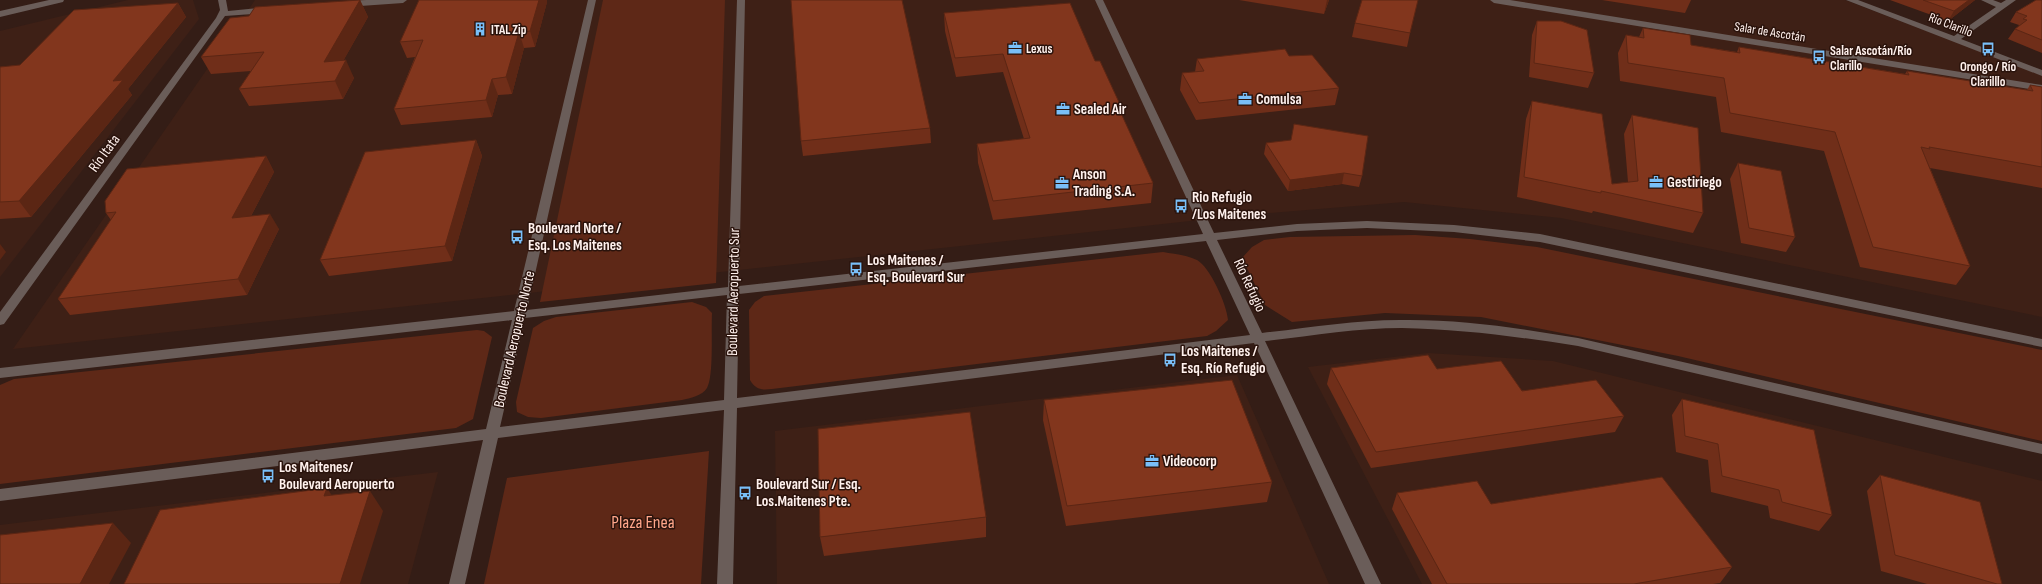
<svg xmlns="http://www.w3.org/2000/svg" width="2042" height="584" font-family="'Sofia Sans Condensed',sans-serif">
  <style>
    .built { fill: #3e2016 }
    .green { fill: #5e2817 }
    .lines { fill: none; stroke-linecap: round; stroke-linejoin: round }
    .minor { fill: #6a5d59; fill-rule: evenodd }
    .wall { fill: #702e19 }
    .shaded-wall { fill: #5b2614 }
    .building { fill: #82361d; stroke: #5b2614 }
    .labels { text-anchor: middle; stroke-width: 3; stroke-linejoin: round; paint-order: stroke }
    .far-street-label { font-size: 13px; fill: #fff1ed; stroke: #2a130c }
    .far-poi-label { font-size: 13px; font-weight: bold; fill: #fff1ed; stroke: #2a130c; text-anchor: start }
    .poi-label { font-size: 15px; font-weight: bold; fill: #fff1ed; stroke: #2a130c; text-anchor: start }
    .street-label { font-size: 15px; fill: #fff1ed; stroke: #2a130c }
    .near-park-label { font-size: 18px; fill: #ffa68a; stroke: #2a130c }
  </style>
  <rect width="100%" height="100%" fill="#341d16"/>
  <g class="built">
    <polygon points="128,0 193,0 199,19 0,277 0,31"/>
    <polygon points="255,0 1845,0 2042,75 2042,317 1561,218 1404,202 1245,215 13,349"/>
    <polygon points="1428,353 1553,361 2042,481 2042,584 1422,584 1308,367"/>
    <polygon points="1237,375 1329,584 777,584 775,431"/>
    <polygon points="438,472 408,584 0,584 0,525"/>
  </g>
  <g class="green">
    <polygon points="603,0 725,0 716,283 540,302"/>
    <polygon points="1415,235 1470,239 1537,247 2042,350 2042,441 1678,356 1481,317 1385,313 1292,322 1265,305 1242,258 1252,247 1264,240 1290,237"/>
    <path d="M1163,252C1174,254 1187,255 1197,260C1210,267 1227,305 1228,320L1216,331L1207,336L772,389C762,390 756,390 750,380L749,310L755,302L764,296Z"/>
    <path d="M692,302L706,307L712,313C711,330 714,376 707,388C702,396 690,398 682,400L541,418L528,417L517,412L516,402L533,328L544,321L556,317Z"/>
    <polygon points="477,330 484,331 492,337 473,419 456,428 0,484 0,385 14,379"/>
    <polygon points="709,451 701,584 484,584 507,478"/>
  </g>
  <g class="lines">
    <g class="minor">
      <polygon points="49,0 64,0 63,2 0,17 0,11"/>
      <polygon points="218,0 226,0 228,11 268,7 272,10 268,13 225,16 4,324 0,325 0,312 216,18 220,10"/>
      <polygon points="366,0 407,0 403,3 346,7 342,4 346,1"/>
      <path d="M588,0H596L527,310L728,287L737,0H745L739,286L1203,234L1095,0H1103L1214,233L1297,224L1367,221L1454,225L1540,234L2042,339V347L1540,242L1454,232L1367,228L1297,231L1217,240L1262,333C1308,328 1354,320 1400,320C1460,319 1519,328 1578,338L2042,444V454L1578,346C1520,337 1461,329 1402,328C1357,328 1311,336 1265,341L1381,584H1365L1254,343L737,408L733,584H717L724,410L498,438L465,584H449L483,440L0,501V489L486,429L512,320L0,378V368L514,311ZM1206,241L1250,335L737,398L739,294ZM727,295L724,400L500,427L525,318Z"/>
      <polygon points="1490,0 1510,0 2042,85 2042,91 1494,3"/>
      <polygon points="1846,0 1858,0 1954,36 1996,7 1981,0 1993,0 2001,3 2006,0 2016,0 1961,39 2042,70 2042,76"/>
    </g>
  </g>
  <g class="wall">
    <polygon points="360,0 368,17 343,61 354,78 343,99 249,106 239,89 251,71 211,74 201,57 249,16"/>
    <polygon points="1239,0 1329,0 1324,14"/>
    <polygon points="1602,0 1691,0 1685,13"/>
    <polygon points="1890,0 1975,0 1948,21"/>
    <polygon points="2042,0 2042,53 2008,39 2015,29 2017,28 2019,25 2010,22 2016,12"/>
    <polygon points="547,2 535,47 524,48 512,94 498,95 492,117 401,125 394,109 415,57 407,58 400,42"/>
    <polygon points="178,3 186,17 128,89 132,95 31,217 0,219 0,67 20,65"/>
    <polygon points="944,13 1095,61 1123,111 1122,117 1153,183 1151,203 993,220 978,163 977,144 1024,139 1003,72 956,77 945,31"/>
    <polygon points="1537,21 1594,73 1588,88 1529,77 1532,35"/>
    <polygon points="1355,23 1410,33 1407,47 1352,37"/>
    <polygon points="1643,28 1691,45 1737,52 1739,47 1905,74 1907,71 2027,90 2030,85 2042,87 2042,188 1930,168 1970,266 1956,285 1860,267 1824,151 1721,132 1716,97 1620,81 1618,53 1626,35 1639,37"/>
    <polygon points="1289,56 1339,88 1335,105 1196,120 1180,90 1182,73 1195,72 1197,59"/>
    <polygon points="1532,101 1612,184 1628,182 1624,134 1632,115 1703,213 1693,233 1593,211 1592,213 1517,197 1526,119"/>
    <polygon points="930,128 931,143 803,156 801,141"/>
    <polygon points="476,140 482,156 452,261 329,276 320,260"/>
    <polygon points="1266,143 1362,176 1359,187 1342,184 1288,191 1264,154"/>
    <polygon points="266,156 274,172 251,216 279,229 247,295 70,315 58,299 111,220 106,213"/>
    <polygon points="1738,163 1795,237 1786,252 1741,243 1730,179"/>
    <polygon points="1331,368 1437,369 1624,416 1615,432 1371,468 1327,384"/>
    <polygon points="1682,399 1832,515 1819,531 1770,518 1768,506 1711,492 1708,460 1676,452 1672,415"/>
    <polygon points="1044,400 1272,482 1267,502 1066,526 1043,420"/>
    <polygon points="1880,475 2002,584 1927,584 1881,571 1867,491"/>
    <polygon points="1397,493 1491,504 1732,567 1720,583 1713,584 1432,584 1392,509"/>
    <polygon points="986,517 986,537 824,556 820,537"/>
  </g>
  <g class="shaded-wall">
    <polygon points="360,0 368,17 333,79 324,62"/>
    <polygon points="539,0 547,0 547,2 535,47 530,31"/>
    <polygon points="1327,0 1329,0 1324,14"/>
    <polygon points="1969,0 1975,0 1948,21 1954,11"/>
    <polygon points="178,3 186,17 128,89 132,95 31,217 19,201 113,81"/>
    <polygon points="519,32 524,48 512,94 506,77"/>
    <polygon points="346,60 354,78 343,99 335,81"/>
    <polygon points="492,79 498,95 492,117 486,100"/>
    <polygon points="476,140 482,156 452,261 445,246"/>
    <polygon points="266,156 274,172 242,233 232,218"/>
    <polygon points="1344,173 1342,184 1288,191 1290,180"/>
    <polygon points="270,214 279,229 247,295 238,279"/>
    <polygon points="0,244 6,252 0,260"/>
    <polygon points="327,488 340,508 324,496"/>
    <polygon points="370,491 383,511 360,584 340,584"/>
    <polygon points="113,523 131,543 109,584 80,584"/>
  </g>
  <g class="building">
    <polygon points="360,0 324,62 346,60 335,81 239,89 264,52 201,57 230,18 249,16 255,7"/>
    <polygon points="419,0 539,0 530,31 519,32 506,77 492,79 486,100 394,109 423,40 400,42"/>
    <polygon points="791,0 902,0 930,128 801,141"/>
    <polygon points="1362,0 1418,0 1410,33 1355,23"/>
    <polygon points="1923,0 1969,0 1954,11"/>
    <polygon points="2036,0 2042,0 2042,40 2015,29 2027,20 2023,19 2027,16 2016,12"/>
    <polygon points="178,3 113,81 123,80 19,201 0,202 0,67 20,65 74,10"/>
    <polygon points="1070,3 1095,61 1100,61 1123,111 1120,111 1153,183 993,201 977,144 1030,138 1003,54 955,58 944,13"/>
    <polygon points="1537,21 1561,21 1587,30 1594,73 1534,63"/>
    <polygon points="1643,28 1690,35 1691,45 1740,53 1739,47 1909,75 1907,71 2033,91 2030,85 2042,87 2042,167 1929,147 1930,149 1921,147 1970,266 1873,247 1835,132 1730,113 1724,78 1628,63 1626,35 1644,38"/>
    <polygon points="1285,49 1289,56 1312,55 1339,88 1199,103 1182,73 1204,71 1197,59"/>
    <polygon points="1532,101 1602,114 1612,184 1638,181 1632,115 1698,128 1703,213 1601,191 1601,193 1524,177"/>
    <polygon points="1294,124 1368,136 1362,176 1344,173 1290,180 1266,143 1291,140"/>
    <polygon points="476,140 445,246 320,260 365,152"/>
    <polygon points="266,156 232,218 270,214 238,279 58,299 116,212 106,213 105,201 127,169"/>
    <polygon points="1738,163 1781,171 1795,237 1749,228"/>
    <polygon points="1428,355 1437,369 1501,361 1522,391 1596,380 1624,416 1376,452 1331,368"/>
    <polygon points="1232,380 1272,482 1067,506 1044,400"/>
    <polygon points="1682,399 1814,430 1832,515 1782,502 1779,490 1722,476 1718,444 1685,436"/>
    <polygon points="970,412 986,517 820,537 818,429"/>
    <polygon points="1880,475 1980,502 2002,584 1997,584 1895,555"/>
    <polygon points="1662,477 1732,567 1634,584 1447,584 1397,493 1477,481 1491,504"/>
    <polygon points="327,488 324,496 370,491 340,584 124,584 160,510"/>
    <polygon points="113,523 80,584 0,584 0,535"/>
  </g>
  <defs>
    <g id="building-bare" transform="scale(1.08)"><path d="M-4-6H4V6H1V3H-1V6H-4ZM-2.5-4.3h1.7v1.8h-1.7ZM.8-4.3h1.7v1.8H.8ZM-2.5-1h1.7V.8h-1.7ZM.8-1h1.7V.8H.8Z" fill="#79bff8" stroke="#2a130c" stroke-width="2.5" paint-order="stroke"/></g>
    <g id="office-bare" transform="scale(1.08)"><path d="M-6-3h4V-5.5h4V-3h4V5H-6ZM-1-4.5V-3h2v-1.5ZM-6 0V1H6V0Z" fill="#79bff8" stroke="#2a130c" stroke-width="2.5" paint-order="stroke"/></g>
    <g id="bus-bare" transform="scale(1.08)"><path d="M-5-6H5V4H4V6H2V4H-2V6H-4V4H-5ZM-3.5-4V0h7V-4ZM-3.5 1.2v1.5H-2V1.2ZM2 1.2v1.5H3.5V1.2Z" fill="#79bff8" stroke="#2a130c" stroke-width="2.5" paint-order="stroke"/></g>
  </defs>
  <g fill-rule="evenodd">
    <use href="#building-bare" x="480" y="29"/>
    <use href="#office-bare" x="1015" y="48"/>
    <use href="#bus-bare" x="1988" y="49"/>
    <use href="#bus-bare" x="1819" y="57"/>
    <use href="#office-bare" x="1245" y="99"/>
    <use href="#office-bare" x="1063" y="109"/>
    <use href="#office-bare" x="1656" y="182"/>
    <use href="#office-bare" x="1062" y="183"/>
    <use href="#bus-bare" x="1181" y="206"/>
    <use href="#bus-bare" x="517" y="237"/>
    <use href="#bus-bare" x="856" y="269"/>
    <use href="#bus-bare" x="1170" y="360"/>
    <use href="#office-bare" x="1152" y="461"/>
    <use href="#bus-bare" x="268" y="476"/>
    <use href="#bus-bare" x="745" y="493"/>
  </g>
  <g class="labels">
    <g class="far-street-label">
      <text transform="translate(1951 24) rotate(21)" y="5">Río Clarillo</text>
      <text transform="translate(1770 31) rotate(9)" y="5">Salar de Ascotán</text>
    </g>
    <g class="far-poi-label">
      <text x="491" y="34">ITAL Zip</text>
      <text x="1026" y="53">Lexus</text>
      <text x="1830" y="55">Salar Ascotán/Río<tspan x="1830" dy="15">Clarillo</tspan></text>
      <text x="1988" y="71" text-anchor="middle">Orongo / Río<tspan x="1988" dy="15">Clarilllo</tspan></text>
    </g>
    <g class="poi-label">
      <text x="1256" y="104">Comulsa</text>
      <text x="1074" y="114">Sealed Air</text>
      <text x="1073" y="179">Anson<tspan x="1073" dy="17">Trading S.A.</tspan></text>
      <text x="1667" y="187">Gestiriego</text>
      <text x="1192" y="202">Rio Refugio<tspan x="1192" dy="17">/Los Maitenes</tspan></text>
      <text x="528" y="233">Boulevard Norte /<tspan x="528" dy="17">Esq. Los Maitenes</tspan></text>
      <text x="867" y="265">Los Maitenes /<tspan x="867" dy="17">Esq. Boulevard Sur</tspan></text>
      <text x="1181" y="356">Los Maitenes /<tspan x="1181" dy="17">Esq. Río Refugio</tspan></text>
      <text x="1163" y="466">Videocorp</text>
      <text x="279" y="472">Los Maitenes/<tspan x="279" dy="17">Boulevard Aeropuerto</tspan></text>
      <text x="756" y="489">Boulevard Sur / Esq.<tspan x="756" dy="17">Los.Maitenes Pte.</tspan></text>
    </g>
    <g class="street-label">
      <text transform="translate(104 153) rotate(-54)" y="5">Río Itata</text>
      <text transform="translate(1250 285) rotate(65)" y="5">Río Refugio</text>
      <text transform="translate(733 292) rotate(-89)" y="5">Boulevard Aeropuerto Sur</text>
      <text transform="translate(514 339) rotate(-77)" y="5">Boulevard Aeropuerto Norte</text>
    </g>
    <g class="near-park-label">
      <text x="643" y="528">Plaza Enea</text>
    </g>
  </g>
</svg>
